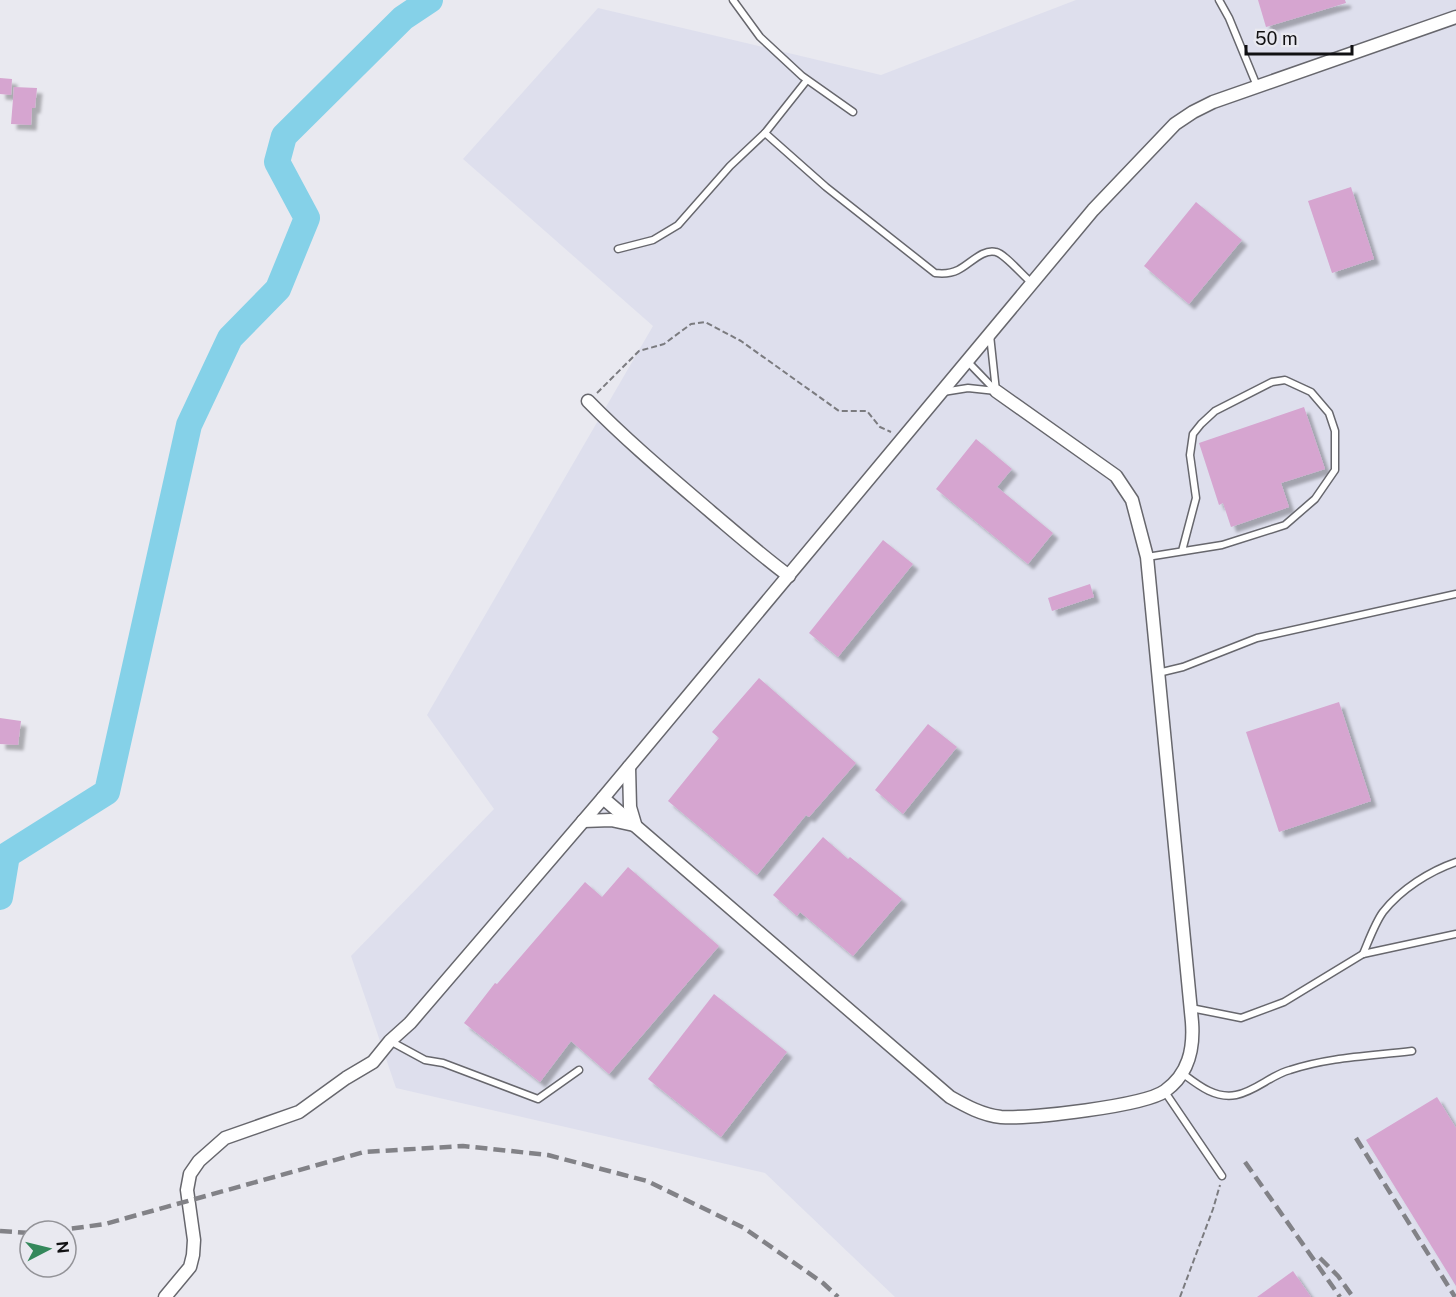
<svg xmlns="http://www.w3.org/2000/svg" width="1456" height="1297" font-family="'Public Sans',sans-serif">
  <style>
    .built { fill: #dedfed }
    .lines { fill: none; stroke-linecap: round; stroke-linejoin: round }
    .river { stroke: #85d1e8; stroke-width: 26 }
    .building { fill: #d6a5d0; filter: url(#shadow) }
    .lane-casing { stroke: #67676d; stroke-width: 9 }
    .street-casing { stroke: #67676d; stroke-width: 15 }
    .path { stroke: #7b7b7f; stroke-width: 2; stroke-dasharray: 6 3; stroke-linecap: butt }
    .lane { stroke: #fff; stroke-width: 6 }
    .street { stroke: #fff; stroke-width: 12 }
    .rail { stroke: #828287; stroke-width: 4.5; stroke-dasharray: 12 6; stroke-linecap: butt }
  </style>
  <defs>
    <filter id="shadow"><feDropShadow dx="5.5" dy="5.5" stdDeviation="1.5" flood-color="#0004"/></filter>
  </defs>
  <rect width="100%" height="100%" fill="#e9e9f0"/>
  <polygon class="built" points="1076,0 1456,0 1456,1297 895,1297 765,1173 396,1088 351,956 494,809 427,715 653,326 463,159 598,8 881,75"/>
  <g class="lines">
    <polyline class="river" points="0,897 7,855 107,792 189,425 230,338 278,289 307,218 277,162 284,136 403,18 430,0"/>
  </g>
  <g class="building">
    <polygon points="1258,0 1345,0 1346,3 1266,27"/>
    <polygon points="0,78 12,79 11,95 0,94"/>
    <polygon points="14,87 37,88 35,108 32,108 31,125 11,124"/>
    <polygon points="1351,187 1374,259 1332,273 1308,201"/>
    <polygon points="1196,202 1242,240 1189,304 1144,266"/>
    <polygon points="1304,407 1325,469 1281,483 1289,507 1231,527 1223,503 1219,505 1199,443"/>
    <polygon points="976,439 1012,469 997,487 1053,533 1028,564 936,489"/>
    <polygon points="883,540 913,564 838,657 809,633"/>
    <polygon points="1090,584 1094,597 1052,611 1048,598"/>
    <polygon points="759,678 856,763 809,817 806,815 757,875 668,801 719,738 712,732"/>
    <polygon points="1339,702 1371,801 1279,832 1246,732"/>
    <polygon points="0,718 21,721 18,745 0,744"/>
    <polygon points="928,724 957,747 903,814 875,790"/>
    <polygon points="823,837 848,859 850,857 902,899 853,956 800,912 797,916 773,895"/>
    <polygon points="628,867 719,946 609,1074 571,1041 540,1082 464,1023 495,983 497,984 585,882 602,897"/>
    <polygon points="714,994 787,1052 721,1137 648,1079"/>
    <polygon points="1437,1097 1456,1128 1456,1286 1366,1140"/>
    <polygon points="1293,1271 1311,1297 1257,1297"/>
  </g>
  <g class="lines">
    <g class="lane-casing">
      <g id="lane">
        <polyline points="733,0 760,37 802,76 853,112"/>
        <polyline points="1219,0 1229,18 1257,86"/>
        <path d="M765,133L826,187L935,273C943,274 950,274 958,270C969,265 983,248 996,252C1005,254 1023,276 1032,283"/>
        <polyline points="618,249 653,240 678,225 730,166 765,133 807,80"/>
        <polyline points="990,335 996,391"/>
        <polyline points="968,362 996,391"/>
        <polyline points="943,392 968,388 996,391"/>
        <polyline points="1147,557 1222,545 1285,525 1315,499 1335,470 1335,431 1329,413 1311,392 1285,380 1272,382 1215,411 1201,424 1193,434 1190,455 1196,498 1182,551"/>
        <polyline points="1158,673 1183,667 1257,638 1456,594"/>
        <path d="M1363,954C1369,940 1375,923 1383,912C1401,889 1430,871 1456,862"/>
        <polyline points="1191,1008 1241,1018 1284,1002 1363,954 1456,934"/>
        <polyline points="390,1041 425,1060 443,1063 538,1099 579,1070"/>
        <path d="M1182,1073C1198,1085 1215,1099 1236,1095C1256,1091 1271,1075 1290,1070C1329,1057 1371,1056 1412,1051"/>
        <polyline points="1165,1092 1222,1176"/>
      </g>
    </g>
    <g class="street-casing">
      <g id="street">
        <path d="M588,401C627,441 669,476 711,512C737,534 762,556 789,576"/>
        <polyline points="629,767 630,807 635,824"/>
        <path d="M603,798L950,1097C966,1106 982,1115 1001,1117C1030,1119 1144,1106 1165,1091C1189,1074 1194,1049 1192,1022L1147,557L1132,500L1116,476L996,391"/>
        <polyline points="583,821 611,820 634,825"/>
        <polyline points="165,1297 190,1267 193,1255 194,1240 187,1190 190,1174 199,1161 225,1138 299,1112 346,1078 373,1062 390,1041 410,1023 603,798 1093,210 1175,124 1193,112 1213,102 1456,17"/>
      </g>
    </g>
    <g class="path">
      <polyline points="597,393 639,351 664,344 691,324 705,322 741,341 839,411 867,411 880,427 891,432"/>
      <polyline points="1180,1297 1213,1209 1220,1185"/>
    </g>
    <use href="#lane" class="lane"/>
    <use href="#street" class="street"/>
    <g class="rail">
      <polyline points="1356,1138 1455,1297"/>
      <polyline points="1245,1162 1340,1297"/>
      <polyline points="0,1231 30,1233"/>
      <polyline points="54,1231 105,1224 364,1152 463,1146 548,1155 647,1181 744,1228 823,1283 838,1297"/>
      <polyline points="1320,1258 1338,1276 1353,1297"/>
    </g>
  </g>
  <g transform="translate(48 1249) rotate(83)"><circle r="28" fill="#e9e9f0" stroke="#939398" stroke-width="1.5"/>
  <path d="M0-4.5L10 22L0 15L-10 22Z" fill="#34885b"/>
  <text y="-9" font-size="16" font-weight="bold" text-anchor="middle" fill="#111113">N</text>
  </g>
  <path d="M1246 45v9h106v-9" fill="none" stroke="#111113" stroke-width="3"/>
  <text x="1255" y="45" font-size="18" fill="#111113" stroke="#e9e9f0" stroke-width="4.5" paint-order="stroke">50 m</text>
</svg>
